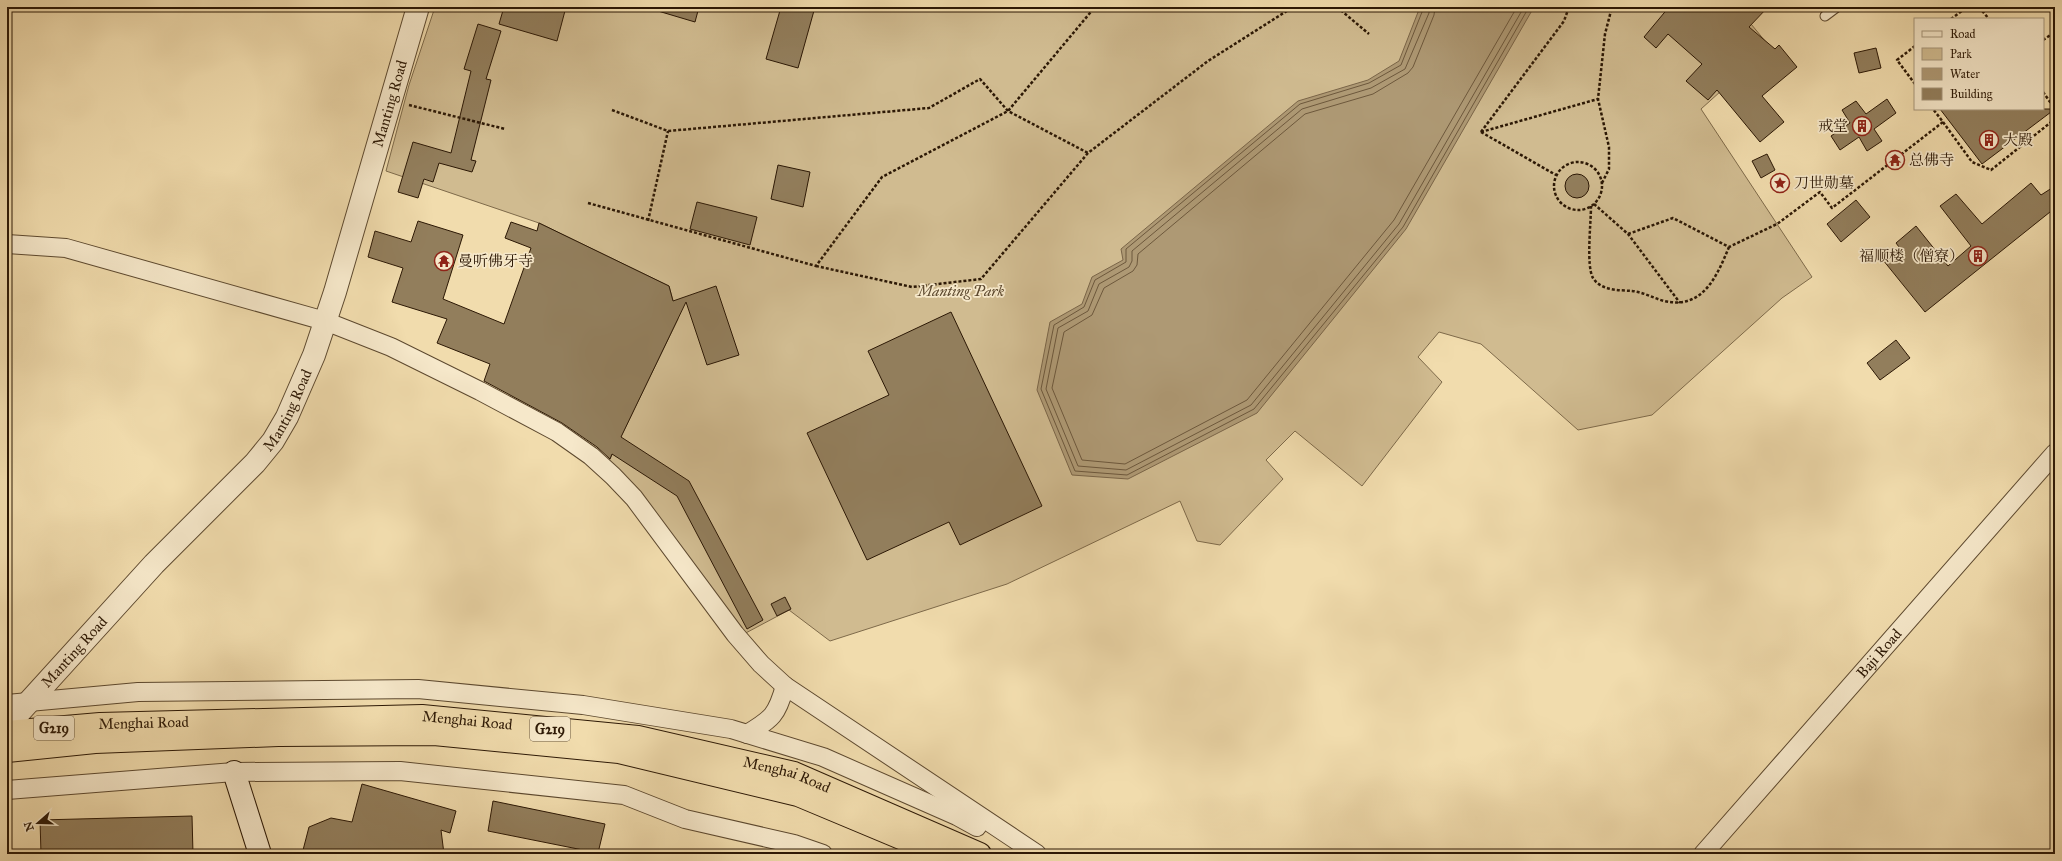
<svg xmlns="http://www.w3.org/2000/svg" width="2062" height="861" font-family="'IM FELL Great Primer','Noto Serif SC',serif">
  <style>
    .green { fill: #d0bb90; stroke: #7e6a4a }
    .water { fill: #ae9974; stroke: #7a6548 }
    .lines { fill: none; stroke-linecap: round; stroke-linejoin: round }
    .shore { stroke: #6d583c; stroke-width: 1 }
    .building { fill: #927e5c; stroke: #2c1805 }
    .service-casing { stroke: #5d492f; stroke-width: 11 }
    .minor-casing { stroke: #5d492f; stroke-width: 20 }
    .tertiary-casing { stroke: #5d492f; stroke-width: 24 }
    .secondary-casing { stroke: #2c1805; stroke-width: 24 }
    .trunk-casing { stroke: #2c1805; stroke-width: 24 }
    .path { stroke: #2c1805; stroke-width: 2.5; stroke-dasharray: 3 2; stroke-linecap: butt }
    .service { stroke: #f6e8ca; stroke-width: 9 }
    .minor { stroke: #f6e8ca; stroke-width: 18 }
    .tertiary { stroke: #f6e8ca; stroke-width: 22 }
    .secondary { stroke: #f6e8ca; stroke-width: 22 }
    .trunk { stroke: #f1dcad; stroke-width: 22 }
    .labels { text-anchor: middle; stroke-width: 3.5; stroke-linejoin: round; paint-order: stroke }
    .shield { fill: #f6e8ca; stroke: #695640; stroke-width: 1 }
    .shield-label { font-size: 14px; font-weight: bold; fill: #2c1805 }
    .street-label { font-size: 15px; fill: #2c1805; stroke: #f6e8ca }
    .poi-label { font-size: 15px; fill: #2c1805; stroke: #f6e8ca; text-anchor: start }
    .park-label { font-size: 15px; font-style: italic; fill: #5d492f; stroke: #f6e8ca }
  </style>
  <rect width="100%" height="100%" fill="#f1dcad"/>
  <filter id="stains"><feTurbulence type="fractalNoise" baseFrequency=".005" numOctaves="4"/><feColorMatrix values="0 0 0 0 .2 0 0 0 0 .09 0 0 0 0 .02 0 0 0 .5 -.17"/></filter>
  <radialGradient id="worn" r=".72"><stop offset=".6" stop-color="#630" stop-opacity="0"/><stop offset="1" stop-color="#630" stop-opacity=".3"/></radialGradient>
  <polygon class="green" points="435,7 1737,7 1770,47 1701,109 1812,277 1782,298 1652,415 1578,430 1481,344 1439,332 1418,357 1442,382 1362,486 1295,431 1266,460 1283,479 1220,545 1197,541 1180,501 1007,584 830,641 789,610 742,635 609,461 678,319 669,286 539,223 386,171 409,85"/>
  <polygon class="water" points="1420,7 1534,7 1406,229 1257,413 1128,479 1072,475 1037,390 1050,322 1082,304 1092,277 1123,260 1121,249 1298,101 1368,80 1399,61"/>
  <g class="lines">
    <g class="shore">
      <polyline points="1424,7 1401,65 1369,83 1300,104 1126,249 1126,262 1095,280 1084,307 1054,325 1041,389 1075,471 1127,475 1254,409 1403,227 1529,7"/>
      <polyline points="1429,7 1429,13 1405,69 1371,88 1302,109 1132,251 1132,261 1129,267 1099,284 1088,311 1058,328 1046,389 1078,466 1126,470 1251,405 1399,224 1524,7"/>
      <polyline points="1435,7 1434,15 1413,67 1408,73 1373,94 1305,114 1138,254 1137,265 1133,271 1104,288 1092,315 1064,332 1052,388 1082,460 1125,464 1247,400 1394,220 1517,7"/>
    </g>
  </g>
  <g class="building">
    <polygon points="504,7 566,7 557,41 499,24"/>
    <polygon points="659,7 699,7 695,22 658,11"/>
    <polygon points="781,7 815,7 798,68 766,59"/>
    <polygon points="1669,7 1768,7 1749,27 1775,49 1779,45 1797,67 1762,96 1784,122 1760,142 1717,90 1708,100 1686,81 1702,64 1668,34 1656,48 1644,37"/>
    <polygon points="478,24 501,31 486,79 491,80 471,160 476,161 472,172 439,163 433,182 424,179 418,198 398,192 413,142 451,153 471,71 464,69"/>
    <polygon points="1876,48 1881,68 1859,73 1854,53"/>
    <polygon points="1887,99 1896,113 1874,129 1882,141 1867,151 1859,137 1840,150 1831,136 1850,123 1842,110 1856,101 1866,114"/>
    <polygon points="1940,109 2055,109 1982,164"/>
    <polygon points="1767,154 1775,170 1761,178 1752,161"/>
    <polygon points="778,165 810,172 803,207 771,199"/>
    <circle cx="1577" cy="186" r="12"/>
    <polygon points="2031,183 2041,195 2055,186 2055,208 1925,312 1883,260 1899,247 1896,243 1916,226 1948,266 1971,246 1940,206 1956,194 1982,224"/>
    <polygon points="1856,200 1870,217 1841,242 1827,224"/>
    <polygon points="697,202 757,217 750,245 690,229"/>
    <polygon points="418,221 463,235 443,299 504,324 531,248 505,238 511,222 537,231 539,223 669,286 673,301 716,286 739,355 707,365 686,302 621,437 689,481 763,620 747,629 677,496 612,454 610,459 597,447 562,423 484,381 490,364 437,343 447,319 392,302 403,268 368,257 375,231 411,242"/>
    <polygon points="951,312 1042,506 960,545 949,522 867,560 807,433 889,395 868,351"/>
    <polygon points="1896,340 1910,358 1880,380 1867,363"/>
    <polygon points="785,597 791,609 777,616 771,604"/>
    <polygon points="362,784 456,811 450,833 441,830 444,854 302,854 309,827 331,818 352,822"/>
    <polygon points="493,801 605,824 598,853 488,831"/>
    <polygon points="192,816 193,854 41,854 40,820"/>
  </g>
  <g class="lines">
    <g class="service-casing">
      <polyline id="service" points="1825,16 1837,7"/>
    </g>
    <g class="minor-casing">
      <g id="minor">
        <polyline points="7,244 66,248 325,321 391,347 480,391 557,432 591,456 613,476 634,498 735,634 761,664 785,686 1037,854"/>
        <polyline points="7,704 138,692 418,689 583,705 731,729 823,757 957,816 977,827"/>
        <path d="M747,734C772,719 777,715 785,686"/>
        <polyline points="7,790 234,772 400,771 624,795 685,819 794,844 823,854"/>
        <path id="s1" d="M1703,854L2055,453"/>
      </g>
    </g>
    <g class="tertiary-casing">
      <g id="tertiary">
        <path id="s2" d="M7,726L154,564L255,463L273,441L287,417L314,355L335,292L418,7"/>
      </g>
    </g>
    <g class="secondary-casing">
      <polyline id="secondary" points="234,772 260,854"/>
    </g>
    <g class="trunk-casing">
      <g id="trunk">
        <path id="s3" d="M7,732L100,724L422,716L638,737L794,773L980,854"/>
        <polyline points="7,751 95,742 278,735 434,734 619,752 798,795 939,854"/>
      </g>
    </g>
    <g class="path">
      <polyline points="1337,7 1369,34"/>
      <polyline points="1979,7 1989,19"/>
      <polyline points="1951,19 1967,7"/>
      <polyline points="2043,40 2055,32"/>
      <polyline points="1915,46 1897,60 1915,84"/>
      <polyline points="2043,92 2055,109"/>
      <polyline points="409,105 505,129"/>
      <polyline points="612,110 668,131 929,108 980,79 1008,111 1088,153"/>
      <polyline points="1943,122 1972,162 1991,170 2055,119"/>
      <polyline points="1481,132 1564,21 1569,7"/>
      <polyline points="1481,132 1598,99"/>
      <polyline points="1481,132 1556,175"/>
      <circle cx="1578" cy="186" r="24"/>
      <polyline points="1602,183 1609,169 1609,147 1598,99 1605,34 1612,7"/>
      <polyline points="588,203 816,266 882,177 1008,111 1095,7"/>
      <polyline points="1594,204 1628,234 1680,303"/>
      <path d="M1591,206C1591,223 1586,266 1593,278C1601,291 1620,290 1632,291C1643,292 1653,298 1664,301C1703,310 1717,276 1729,247"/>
      <polyline points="648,221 668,131"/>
      <polyline points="1628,234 1673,218 1729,247 1777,224 1820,192 1832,208 1943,122 1933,109"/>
      <polyline points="816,266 912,287 981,279 1088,153 1208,61 1293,7"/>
    </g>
    <use href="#service" class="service"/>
    <use href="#minor" class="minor"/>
    <use href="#tertiary" class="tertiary"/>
    <use href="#secondary" class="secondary"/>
    <use href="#trunk" class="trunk"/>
  </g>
  <defs>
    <g id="building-ring" transform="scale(1)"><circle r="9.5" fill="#f6e8ca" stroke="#8f2418" stroke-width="1.5"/><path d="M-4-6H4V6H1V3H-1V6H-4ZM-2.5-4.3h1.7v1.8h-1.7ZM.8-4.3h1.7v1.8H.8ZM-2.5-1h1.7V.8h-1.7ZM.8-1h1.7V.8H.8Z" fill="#8f2418"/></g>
    <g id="temple-ring" transform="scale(1)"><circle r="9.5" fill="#f6e8ca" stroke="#8f2418" stroke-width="1.5"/><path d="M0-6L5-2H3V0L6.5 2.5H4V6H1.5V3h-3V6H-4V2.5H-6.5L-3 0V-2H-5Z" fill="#8f2418"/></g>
    <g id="sight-ring" transform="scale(1)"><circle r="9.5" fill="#f6e8ca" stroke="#8f2418" stroke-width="1.5"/><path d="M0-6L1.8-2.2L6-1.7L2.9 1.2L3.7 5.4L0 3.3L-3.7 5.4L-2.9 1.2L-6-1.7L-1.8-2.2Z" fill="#8f2418"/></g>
  </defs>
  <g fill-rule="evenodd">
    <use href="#building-ring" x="1862" y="126"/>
    <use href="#building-ring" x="1989" y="140"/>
    <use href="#temple-ring" x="1895" y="160"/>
    <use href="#sight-ring" x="1780" y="183"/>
    <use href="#building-ring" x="1978" y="256"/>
    <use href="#temple-ring" x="444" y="261"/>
  </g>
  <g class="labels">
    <g class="shield">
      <rect x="34" y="716" width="40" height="24" rx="3"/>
      <rect x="530" y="717" width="40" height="24" rx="3"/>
    </g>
    <g class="shield-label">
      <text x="54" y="733">G219</text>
      <text x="550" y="734">G219</text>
    </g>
    <g class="street-label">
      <text dy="5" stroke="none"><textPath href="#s2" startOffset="748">Manting Road</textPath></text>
      <text dy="5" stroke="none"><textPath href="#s2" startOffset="424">Manting Road</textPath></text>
      <text dy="5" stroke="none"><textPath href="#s2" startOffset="100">Manting Road</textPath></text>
      <text dy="5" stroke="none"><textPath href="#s1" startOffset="267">Baji Road</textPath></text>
      <text dy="5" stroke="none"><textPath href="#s3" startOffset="461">Menghai Road</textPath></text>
      <text dy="5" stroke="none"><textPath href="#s3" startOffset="137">Menghai Road</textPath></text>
      <text dy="5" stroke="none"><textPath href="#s3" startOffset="786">Menghai Road</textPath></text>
    </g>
    <g class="poi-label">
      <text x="1848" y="131" text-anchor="end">戒堂</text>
      <text x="2003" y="145">大殿</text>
      <text x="1909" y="165">总佛寺</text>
      <text x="1794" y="188">刀世勋墓</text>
      <text x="1964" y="261" text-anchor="end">福顺楼（僧寮）</text>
      <text x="458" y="266">曼听佛牙寺</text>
    </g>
    <g class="park-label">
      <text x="961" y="296">Manting Park</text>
    </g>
  </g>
  <rect width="2062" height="861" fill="none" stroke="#f1dcad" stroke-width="24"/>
  <rect x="8" y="8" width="2046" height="845" fill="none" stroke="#2c1805" stroke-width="2"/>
  <rect x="12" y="12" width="2038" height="837" fill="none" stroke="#2c1805"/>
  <rect x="1914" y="18" width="130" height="92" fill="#f6e8ca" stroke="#a5957b"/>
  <rect x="1922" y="31" width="20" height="6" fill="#f6e8ca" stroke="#a5957b"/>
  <text x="1950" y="38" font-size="12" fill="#2c1805">Road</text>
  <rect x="1922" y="48" width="20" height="12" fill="#d0bb90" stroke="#a5957b"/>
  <text x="1950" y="58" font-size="12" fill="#2c1805">Park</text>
  <rect x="1922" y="68" width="20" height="12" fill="#ae9974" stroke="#a5957b"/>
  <text x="1950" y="78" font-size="12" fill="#2c1805">Water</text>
  <rect x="1922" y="88" width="20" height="12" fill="#927e5c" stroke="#a5957b"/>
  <text x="1950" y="98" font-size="12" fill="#2c1805">Building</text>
  <g transform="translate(38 823) rotate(250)" stroke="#f6e8ca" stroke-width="3" paint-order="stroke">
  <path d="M0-3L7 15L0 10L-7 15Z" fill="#2c1805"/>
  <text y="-6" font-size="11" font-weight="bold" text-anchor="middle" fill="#2c1805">N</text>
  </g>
  <rect width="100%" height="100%" filter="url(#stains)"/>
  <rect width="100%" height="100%" fill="url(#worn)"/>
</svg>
